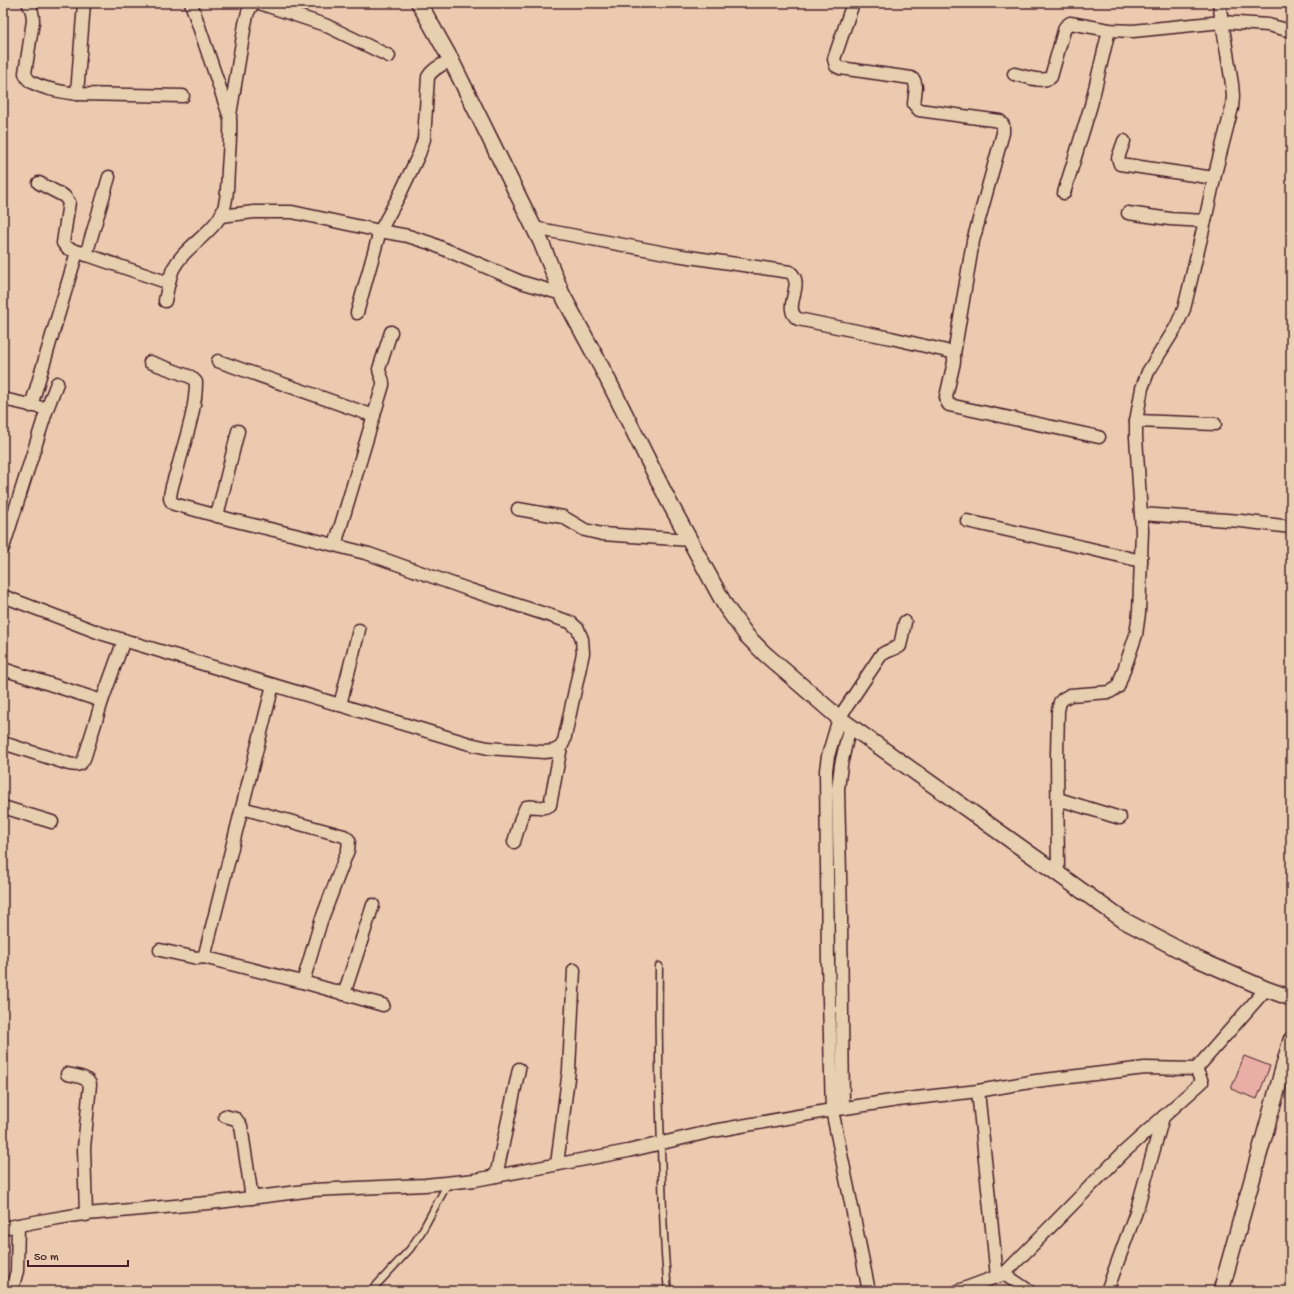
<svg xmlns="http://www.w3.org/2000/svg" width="1294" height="1294" font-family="'Gochi Hand',sans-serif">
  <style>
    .building { fill: #e9afa6; stroke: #4a1f2b }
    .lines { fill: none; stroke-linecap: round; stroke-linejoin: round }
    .service-casing { stroke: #4a1f2b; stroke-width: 9 }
    .minor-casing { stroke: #4a1f2b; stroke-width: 15 }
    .tertiary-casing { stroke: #4a1f2b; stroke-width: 18 }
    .service { stroke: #e6d0af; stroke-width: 6 }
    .minor { stroke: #e6d0af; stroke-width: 12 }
    .tertiary { stroke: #e6d0af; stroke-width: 15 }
  </style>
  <rect width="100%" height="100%" fill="#ebcab0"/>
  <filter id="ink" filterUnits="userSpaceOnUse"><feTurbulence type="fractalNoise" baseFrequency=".025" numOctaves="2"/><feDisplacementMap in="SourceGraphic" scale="8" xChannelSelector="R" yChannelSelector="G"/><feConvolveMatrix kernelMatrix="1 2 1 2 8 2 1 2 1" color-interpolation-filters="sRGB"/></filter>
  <g filter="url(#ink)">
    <polygon class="building" points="1244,1056 1270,1066 1257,1099 1231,1089"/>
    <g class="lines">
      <g class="service-casing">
        <g id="service">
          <path d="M659,966C658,1037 659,1108 662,1179C663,1216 664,1254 668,1291"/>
          <polyline points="371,1291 410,1249 422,1231 448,1183"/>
        </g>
      </g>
      <g class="minor-casing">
        <g id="minor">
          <path d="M28,3C32,9 33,14 33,21L25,73C26,76 27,79 30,81C41,89 64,92 77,94L183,96"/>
          <polyline points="259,3 325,25 389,56"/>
          <polyline points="853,3 834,59 836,66 840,68 911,78 914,80 916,87 914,104 919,110 1000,121 1003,125 1003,133 973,241 954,354"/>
          <path d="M1014,74C1025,76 1042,84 1051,77L1065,27L1070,23L1109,30L1133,31L1222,22L1268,25L1291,31"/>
          <polyline points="77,94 84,3"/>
          <polyline points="230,115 245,24 248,12 253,3"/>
          <polyline points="1124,141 1118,158 1120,164 1214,178"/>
          <polyline points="39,183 64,196 69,202 63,243 67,248 169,283"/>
          <polyline points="1064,193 1091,105 1109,30"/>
          <polyline points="1128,213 1170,219 1205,221"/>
          <polyline points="221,216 254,212 292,212 380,231 408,236 430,243 521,282 562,294"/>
          <path d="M534,228L676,255L790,272C806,284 781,308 798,319L891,338L951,352L954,354V362L946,397L947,402L949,405L1099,437"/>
          <polyline points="86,255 109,177"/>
          <path d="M165,301C167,291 169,279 173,269C184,248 207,237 220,217C228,204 227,185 228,170C229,152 231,136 230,118L191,3"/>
          <path d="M357,313L380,231L400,194L419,154L424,139L428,77C433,68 442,65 451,60"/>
          <polyline points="218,361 374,416"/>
          <polyline points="3,399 39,407"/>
          <polyline points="31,406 77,252"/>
          <polyline points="1136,421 1215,424"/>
          <polyline points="518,509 563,517 585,530 602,534 690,540"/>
          <polyline points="1141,514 1241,521 1291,527"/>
          <polyline points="217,516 238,431"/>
          <polyline points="967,521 1087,548 1141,561"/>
          <path d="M335,545L383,385C384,378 379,375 379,369L391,332"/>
          <polyline points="3,548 47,409 57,383"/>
          <path d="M3,596L100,633L470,744L488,748L544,752L554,751L561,747L564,741L583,653L582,639L578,629L570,622L470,590L369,554L299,536L232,520L174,504C171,502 170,500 170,497C171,487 175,476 178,467C185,439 196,411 196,382L191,377L150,362"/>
          <polyline points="3,669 102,701"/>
          <polyline points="340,705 359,630"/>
          <path d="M3,743L69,764C78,766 82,765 85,756L102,701L124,640"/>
          <polyline points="1058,799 1120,818"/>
          <polyline points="3,807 52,822"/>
          <polyline points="242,808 344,836 349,840 348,850 321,921 303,982"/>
          <path d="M514,842L521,818L526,807C534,805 543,810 550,805L561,747"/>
          <polyline points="1058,873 1057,754 1058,711 1060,702 1063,699 1070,695 1110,692 1118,687 1136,635 1139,613 1142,531 1136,437 1136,421 1142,388 1148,372 1176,327 1184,309 1205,221 1216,170 1232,108 1233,96 1232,84 1219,3"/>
          <polyline points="160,950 197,958 203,957 205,954 273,685"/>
          <polyline points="203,957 310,984 383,1005"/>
          <polyline points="344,994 373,905"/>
          <path d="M67,1074C75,1076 86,1076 90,1084L84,1148L86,1215"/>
          <polyline points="978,1091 997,1277"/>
          <polyline points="843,1108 841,917 838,789 841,765 850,725"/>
          <polyline points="225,1116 236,1119 241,1126 252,1198"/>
          <polyline points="557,1164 569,1070 574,970"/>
          <polyline points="496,1176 519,1069"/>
          <polyline points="3,1228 40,1221 76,1215 219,1202 313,1190 425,1185 475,1180 628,1151 713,1131 832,1110 898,1100 978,1091 1036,1081 1145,1068 1196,1069 1266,989"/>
          <polyline points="1004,1274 1029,1291"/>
          <polyline points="6,1291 14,1282 17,1271 18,1225"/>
          <polyline points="869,1291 832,1110 828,963 826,770 828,756 839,718 881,655 886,652 900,646 905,622"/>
          <polyline points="958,1291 1004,1274 1123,1153 1202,1082 1196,1069"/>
          <polyline points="1107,1291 1137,1209 1163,1117"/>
        </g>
      </g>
      <g class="tertiary-casing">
        <g id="tertiary">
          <polyline points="419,3 451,60 541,242 562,294 605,374 668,500 726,607 747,636 765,654 839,718 1123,920 1195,958 1266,989 1291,998"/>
          <polyline points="1221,1291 1291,1040"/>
        </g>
      </g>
      <use href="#service" class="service"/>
      <use href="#minor" class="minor"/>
      <use href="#tertiary" class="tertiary"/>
    </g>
  </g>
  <rect width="1294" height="1294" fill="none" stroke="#e6d0af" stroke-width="16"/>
  <rect x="8" y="8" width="1278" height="1278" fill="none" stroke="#4a1f2b" stroke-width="1.5" filter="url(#ink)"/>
  <path d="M28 1260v6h100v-6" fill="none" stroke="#4a1f2b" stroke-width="2"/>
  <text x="34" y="1260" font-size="12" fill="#4a1f2b" stroke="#e6d0af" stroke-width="3" paint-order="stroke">50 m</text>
</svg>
